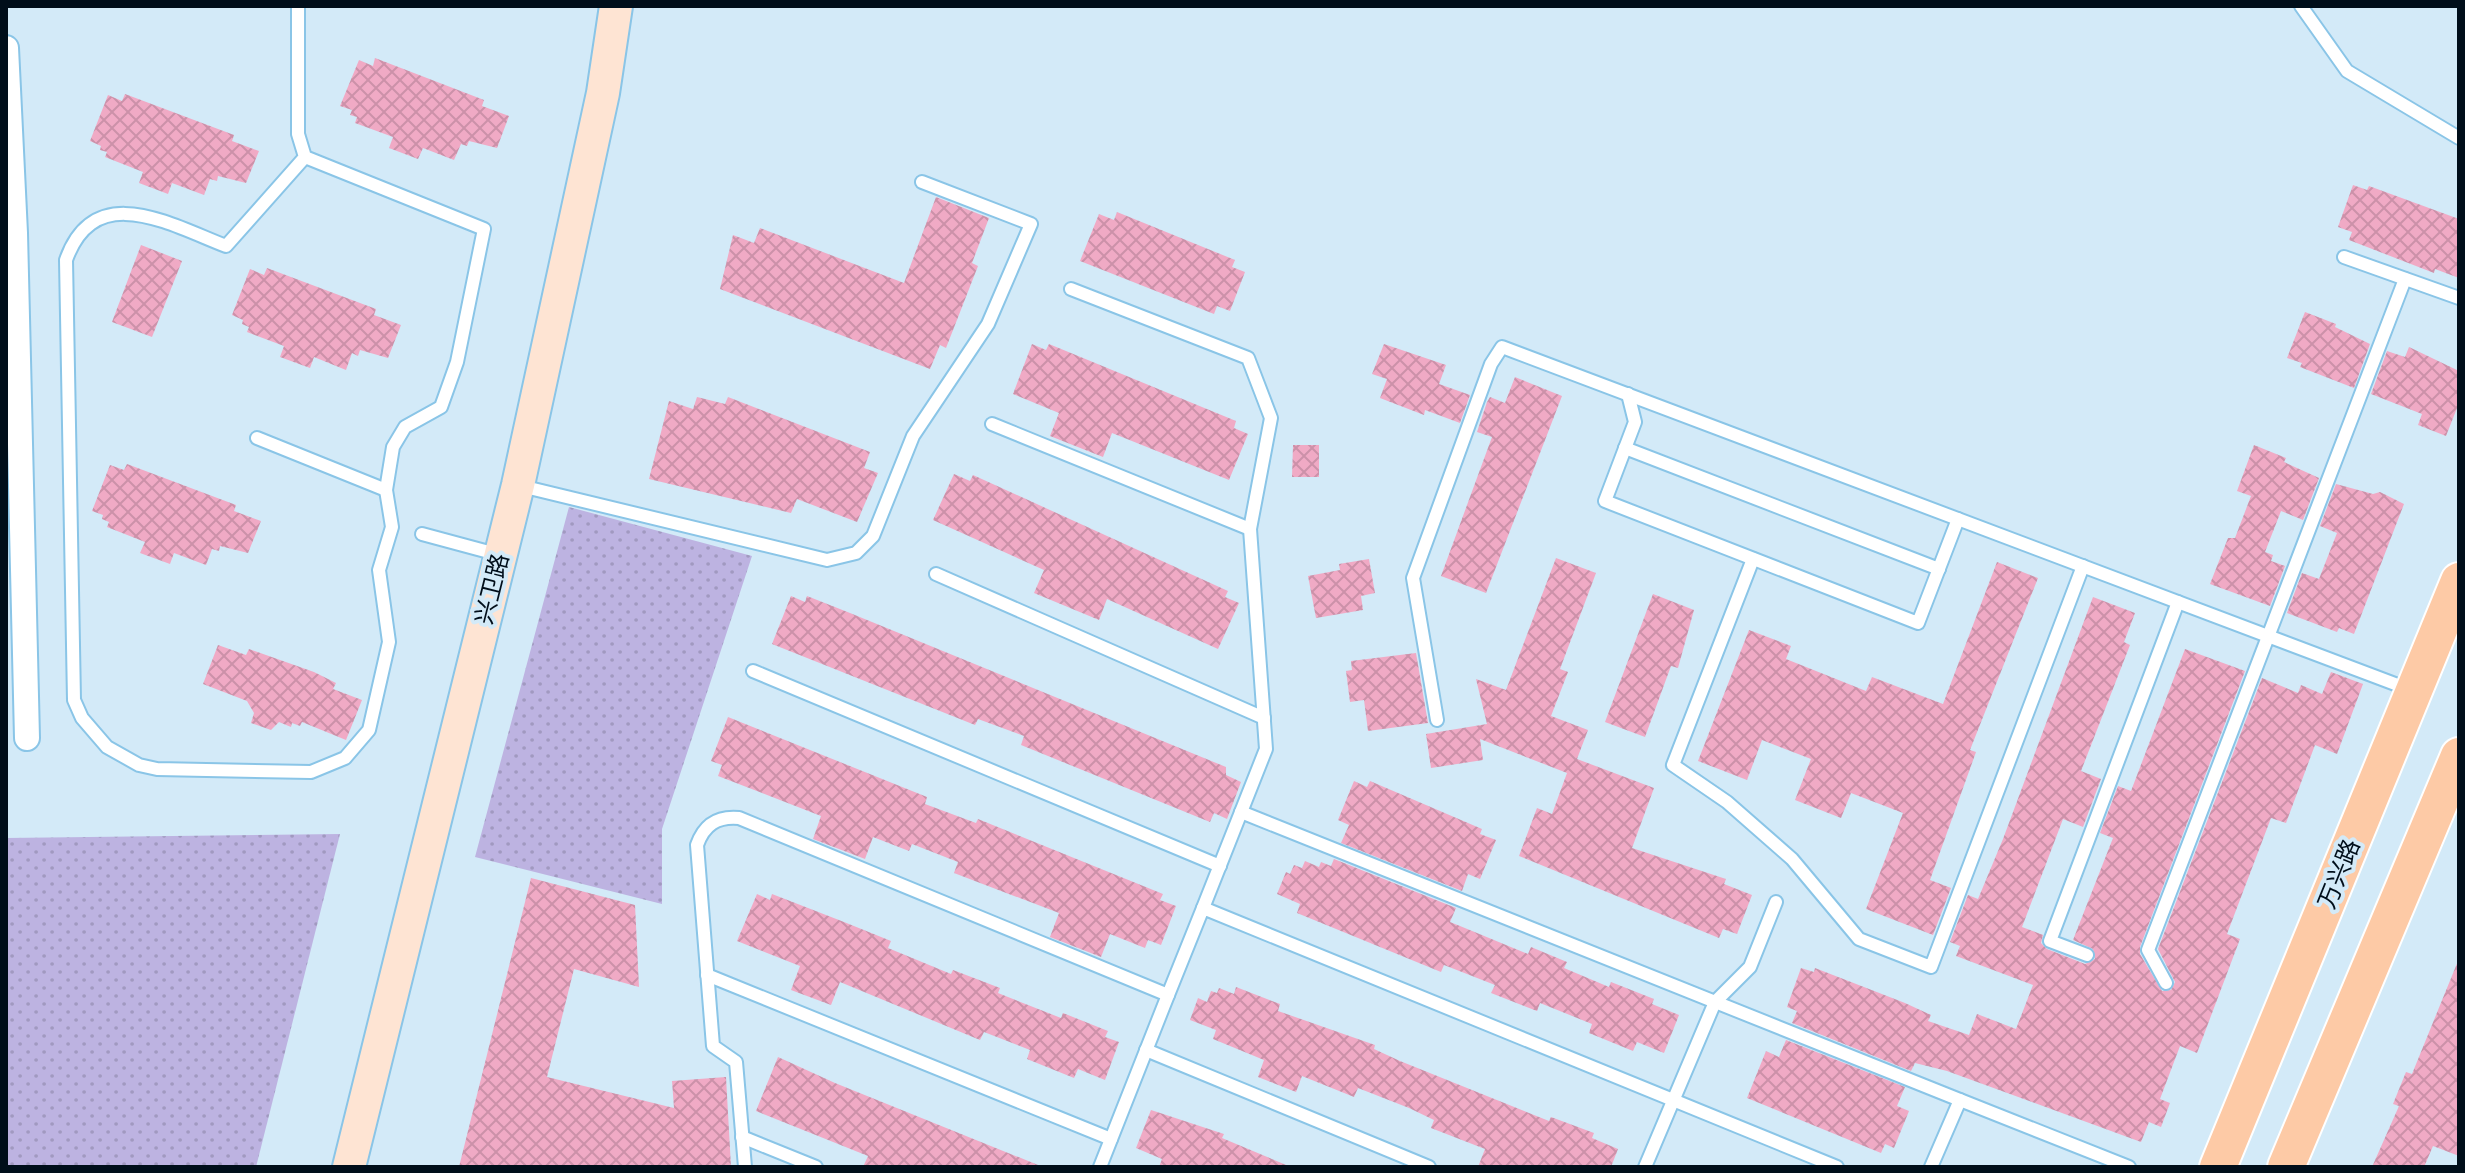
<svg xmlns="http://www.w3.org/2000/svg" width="2465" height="1173" font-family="Helvetica,'Noto Sans SC',sans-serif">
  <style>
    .grass { fill: url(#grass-dots) }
    .building { fill: url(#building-cross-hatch) }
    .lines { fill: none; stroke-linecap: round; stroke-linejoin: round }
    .lane-casing { stroke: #8ac5e7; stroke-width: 16 }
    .street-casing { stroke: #8ac5e7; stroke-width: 28 }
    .secondary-casing { stroke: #8ac5e7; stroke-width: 36 }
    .primary-casing { stroke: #fff; stroke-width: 40 }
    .lane { stroke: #fff; stroke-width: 12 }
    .street { stroke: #fff; stroke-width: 24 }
    .secondary { stroke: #fee4d3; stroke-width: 32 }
    .primary { stroke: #fdcaa6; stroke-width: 36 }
    .labels { text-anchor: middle; stroke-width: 8; stroke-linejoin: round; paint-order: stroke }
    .street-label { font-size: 24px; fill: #000e1a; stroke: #d3eaf8 }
  </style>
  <defs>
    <pattern id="grass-dots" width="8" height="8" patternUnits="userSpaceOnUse" patternTransform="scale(2)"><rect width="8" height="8" fill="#bdb3e1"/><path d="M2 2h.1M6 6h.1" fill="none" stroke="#a199c0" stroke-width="1.8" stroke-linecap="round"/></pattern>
    <pattern id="building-cross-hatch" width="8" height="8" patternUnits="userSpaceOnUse" patternTransform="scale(2)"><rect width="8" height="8" fill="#f0aac5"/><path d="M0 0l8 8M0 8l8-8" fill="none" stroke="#cc91a9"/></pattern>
  </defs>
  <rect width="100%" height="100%" fill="#d3eaf8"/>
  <g class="grass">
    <polygon points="569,507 752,556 662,829 662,904 475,857"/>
    <polygon points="340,834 256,1167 6,1167 6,838"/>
  </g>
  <g class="building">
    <polygon points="375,58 484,100 482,106 509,116 497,148 469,141 467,146 461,144 454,160 423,148 418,159 389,148 393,137 355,123 357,117 350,115 352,110 340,106 359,60 373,66"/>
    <polygon points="125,94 234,135 232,141 259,151 246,183 218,176 217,181 210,179 204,195 172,183 168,194 139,183 143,172 105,157 107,152 100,150 101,146 90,141 108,95 122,101"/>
    <polygon points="2353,185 2367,190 2369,186 2459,219 2459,278 2435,269 2434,273 2349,240 2352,232 2338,227"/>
    <polygon points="936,197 989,218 972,263 978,266 946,348 940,345 930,369 720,289 733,235 754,243 760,228 904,283"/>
    <polygon points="1117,212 1235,260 1232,267 1245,272 1230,311 1217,306 1214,314 1080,261 1099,214 1114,220"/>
    <polygon points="141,245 182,261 152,337 112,322"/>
    <polygon points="267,268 376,309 374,315 401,325 388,358 360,350 358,356 352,353 346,370 314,357 310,368 280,357 284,346 247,332 249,327 242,324 243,320 232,315 250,269 264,275"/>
    <polygon points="2305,312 2336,324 2335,327 2370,344 2354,388 2300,367 2302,363 2287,358"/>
    <polygon points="1032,344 1046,350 1049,344 1236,421 1234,428 1248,434 1229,480 1112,433 1103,457 1050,436 1059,413 1013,394"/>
    <polygon points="1384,344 1446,365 1439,384 1470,395 1460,423 1425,410 1424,415 1380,398 1387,379 1372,374"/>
    <polygon points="2409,347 2459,371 2459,403 2446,436 2418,425 2422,414 2371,394 2387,351 2405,357"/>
    <polygon points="1515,377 1562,396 1486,593 1441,576 1492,437 1477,432 1487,402 1490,397 1505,403"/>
    <polygon points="697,397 725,404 728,397 870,452 864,468 878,473 857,522 797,499 791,513 649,479 669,401 693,409"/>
    <polygon points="1293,445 1319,445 1319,477 1292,477"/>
    <polygon points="2254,445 2286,458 2284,462 2319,478 2303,520 2281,511 2265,552 2273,555 2271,561 2285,566 2270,606 2210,584 2228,538 2235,538 2251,496 2237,491"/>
    <polygon points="127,464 236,505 234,511 261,521 248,553 220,546 219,551 212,549 206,565 174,553 170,564 140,553 145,542 107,527 109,522 102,519 103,515 92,511 110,465 124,470"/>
    <polygon points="954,474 970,481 973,475 1228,591 1225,597 1239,603 1218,649 1107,599 1099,620 1034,593 1044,570 933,520"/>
    <polygon points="2336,484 2373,494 2380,492 2404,504 2354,634 2339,628 2337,632 2287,613 2302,573 2319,579 2337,533 2320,526"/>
    <polygon points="1556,558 1596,573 1560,669 1568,672 1551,716 1588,730 1577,759 1654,788 1632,848 1726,879 1724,884 1752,895 1737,934 1723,929 1719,938 1519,856 1537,808 1552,814 1567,773 1480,739 1483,760 1431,768 1426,734 1487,724 1476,679 1506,690"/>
    <polygon points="1369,559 1375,593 1361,596 1363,610 1316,618 1308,576 1340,570 1339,564"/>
    <polygon points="1997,562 2038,578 1970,750 1976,752 1930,880 1951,888 1933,935 1866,909 1903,813 1851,793 1841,818 1795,800 1811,759 1762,740 1747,780 1698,761 1749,630 1791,646 1786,659 1866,691 1872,677 1943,704"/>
    <polygon points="1653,594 1694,610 1678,668 1671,666 1645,737 1605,722"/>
    <polygon points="791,596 805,602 807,596 850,613 1226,767 1226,775 1241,782 1227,819 1214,813 1210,822 1021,745 1024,736 978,719 975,725 772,644"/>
    <polygon points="2093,597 2135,613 2124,642 2130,645 2081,771 2101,779 2083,827 2063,819 2022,927 2043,935 2041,943 2047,949 2085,964 2095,959 2093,949 2073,940 2113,838 2100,833 2118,786 2131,791 2185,649 2245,671 2140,947 2140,954 2162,991 2171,990 2175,982 2158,949 2262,678 2298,693 2301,685 2322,694 2331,672 2363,684 2337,754 2315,745 2286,823 2271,818 2227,934 2240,939 2197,1053 2180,1046 2160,1099 2170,1103 2161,1127 2149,1122 2141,1142 1947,1071 1915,1063 1911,1071 1792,1023 1797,1011 1787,1007 1801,968 1814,972 1815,968 1905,1003 1931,1015 1928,1021 1969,1035 1977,1014 2016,1029 2033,985 1956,956 1960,946 1950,942 1968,895 1978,899 2003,839"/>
    <polygon points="218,645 246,655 249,649 314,672 336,683 333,689 362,700 346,740 302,722 300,726 292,723 291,727 279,722 271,730 251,723 254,713 247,701 203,684"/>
    <polygon points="1416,653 1428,723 1368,731 1364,700 1350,702 1346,671 1352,670 1351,661"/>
    <polygon points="728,717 927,797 925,804 976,823 978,819 1163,894 1160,900 1176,906 1161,945 1148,940 1145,948 1110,934 1101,957 1050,937 1059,913 954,873 958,862 912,844 909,851 873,837 865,859 813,839 821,816 718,776 722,765 711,761"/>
    <polygon points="1354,781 1367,787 1370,781 1482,829 1480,834 1496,840 1480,879 1468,874 1462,891 1341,843 1349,825 1338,820"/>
    <polygon points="1334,859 1456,908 1450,922 1460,926 1528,954 1531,947 1567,962 1564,968 1609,987 1611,982 1654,999 1652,1004 1679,1015 1664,1053 1637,1042 1633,1051 1589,1033 1592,1024 1540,1003 1537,1011 1491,993 1495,985 1444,965 1441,972 1297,913 1300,904 1277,894 1286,872 1290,874 1294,865 1302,868 1305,861 1319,867 1321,862 1331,866"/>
    <polygon points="531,878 635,905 639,987 574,969 547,1077 674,1108 672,1081 726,1077 731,1167 459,1167"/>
    <polygon points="757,894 770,900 772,894 844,922 891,941 888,948 951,974 953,970 1000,988 998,993 1061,1018 1063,1013 1108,1031 1105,1037 1119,1042 1105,1080 1078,1069 1074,1078 1027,1059 1030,1050 984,1032 980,1040 840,982 831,1005 791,990 800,966 737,941"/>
    <polygon points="2458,961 2459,1156 2433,1146 2424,1167 2372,1167 2399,1106 2393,1104 2406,1072 2412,1074"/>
    <polygon points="1236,987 1280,1004 1278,1011 1375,1045 1374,1049 1400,1061 1549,1121 1551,1117 1594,1133 1592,1138 1618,1149 1611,1167 1478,1167 1485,1149 1431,1128 1434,1120 1409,1108 1358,1088 1354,1097 1302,1076 1296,1092 1258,1077 1264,1060 1213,1039 1216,1030 1190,1020 1198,998 1207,1002 1211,991 1217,993 1219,988 1234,994"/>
    <polygon points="1786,1040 1905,1087 1897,1106 1909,1111 1894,1148 1885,1144 1881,1153 1747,1098 1766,1051 1779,1057"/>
    <polygon points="778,1057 835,1083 1043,1167 863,1167 868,1156 756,1111"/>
    <polygon points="1151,1110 1224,1134 1222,1138 1291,1167 1159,1167 1162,1159 1136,1148"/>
  </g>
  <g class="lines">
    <g class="lane-casing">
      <g id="lane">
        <path d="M298,6V134L305,157L484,229L457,362L441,407L405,427L393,447L386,490L392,527L379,570L389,642L369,730L345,758L311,772L157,769L139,765L107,747L82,718L74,700L66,260C95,179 171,225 226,246L305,157"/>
        <polyline points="2301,6 2347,71 2459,138"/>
        <polyline points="2344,257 2459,298"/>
        <polyline points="1071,289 1248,358 1271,418 1250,529 1266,749 1203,908"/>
        <polyline points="1628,394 1635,422 1605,501 1918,623 1958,519"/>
        <polyline points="992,424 1250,529"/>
        <polyline points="257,438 386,490"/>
        <polyline points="1625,448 1939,569"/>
        <polyline points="521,486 827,560 856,553 873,536 913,436 988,324 1031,224 922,182"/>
        <polyline points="422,534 500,555"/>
        <polyline points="1753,559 1673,765 1727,802 1792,859 1859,939 1931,967 2083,566"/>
        <polyline points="936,574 1264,718"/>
        <polyline points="753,671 1220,866"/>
        <polyline points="1437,720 1413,578 1491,364 1502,347 2411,690"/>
        <polyline points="1241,812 1960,1100"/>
        <polyline points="2087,955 2050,941 2178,602"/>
        <polyline points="707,975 1111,1139"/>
        <polyline points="2166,983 2148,950 2405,279"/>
        <polyline points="1168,995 1203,908 1837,1167"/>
        <polyline points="1146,1050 1429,1167"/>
        <polyline points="742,1137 816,1167"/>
        <path d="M745,1167L736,1062L713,1046L697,845C704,825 717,816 739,818L1168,995L1100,1167"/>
        <polyline points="1645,1167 1715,1002 1750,967 1776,902"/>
        <polyline points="1931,1167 1960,1100 2129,1167"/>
      </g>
    </g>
    <g class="street-casing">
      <polyline id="street" points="6,48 15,233 27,738"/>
    </g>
    <g class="secondary-casing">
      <polyline id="secondary" points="349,1167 518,485 603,93 616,6"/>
    </g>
    <g class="primary-casing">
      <g id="primary">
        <polyline points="2218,1167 2459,581"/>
        <polyline points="2286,1167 2459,756"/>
      </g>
    </g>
    <use href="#lane" class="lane"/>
    <use href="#street" class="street"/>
    <use href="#secondary" class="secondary"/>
    <use href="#primary" class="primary"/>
  </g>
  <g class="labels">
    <g class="street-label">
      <text transform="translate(492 589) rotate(-76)" y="8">兴卫路</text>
      <text transform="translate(2339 874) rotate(-68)" y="8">万兴路</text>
    </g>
  </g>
  <rect width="2465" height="1173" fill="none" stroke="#000e1a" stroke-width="16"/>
</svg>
